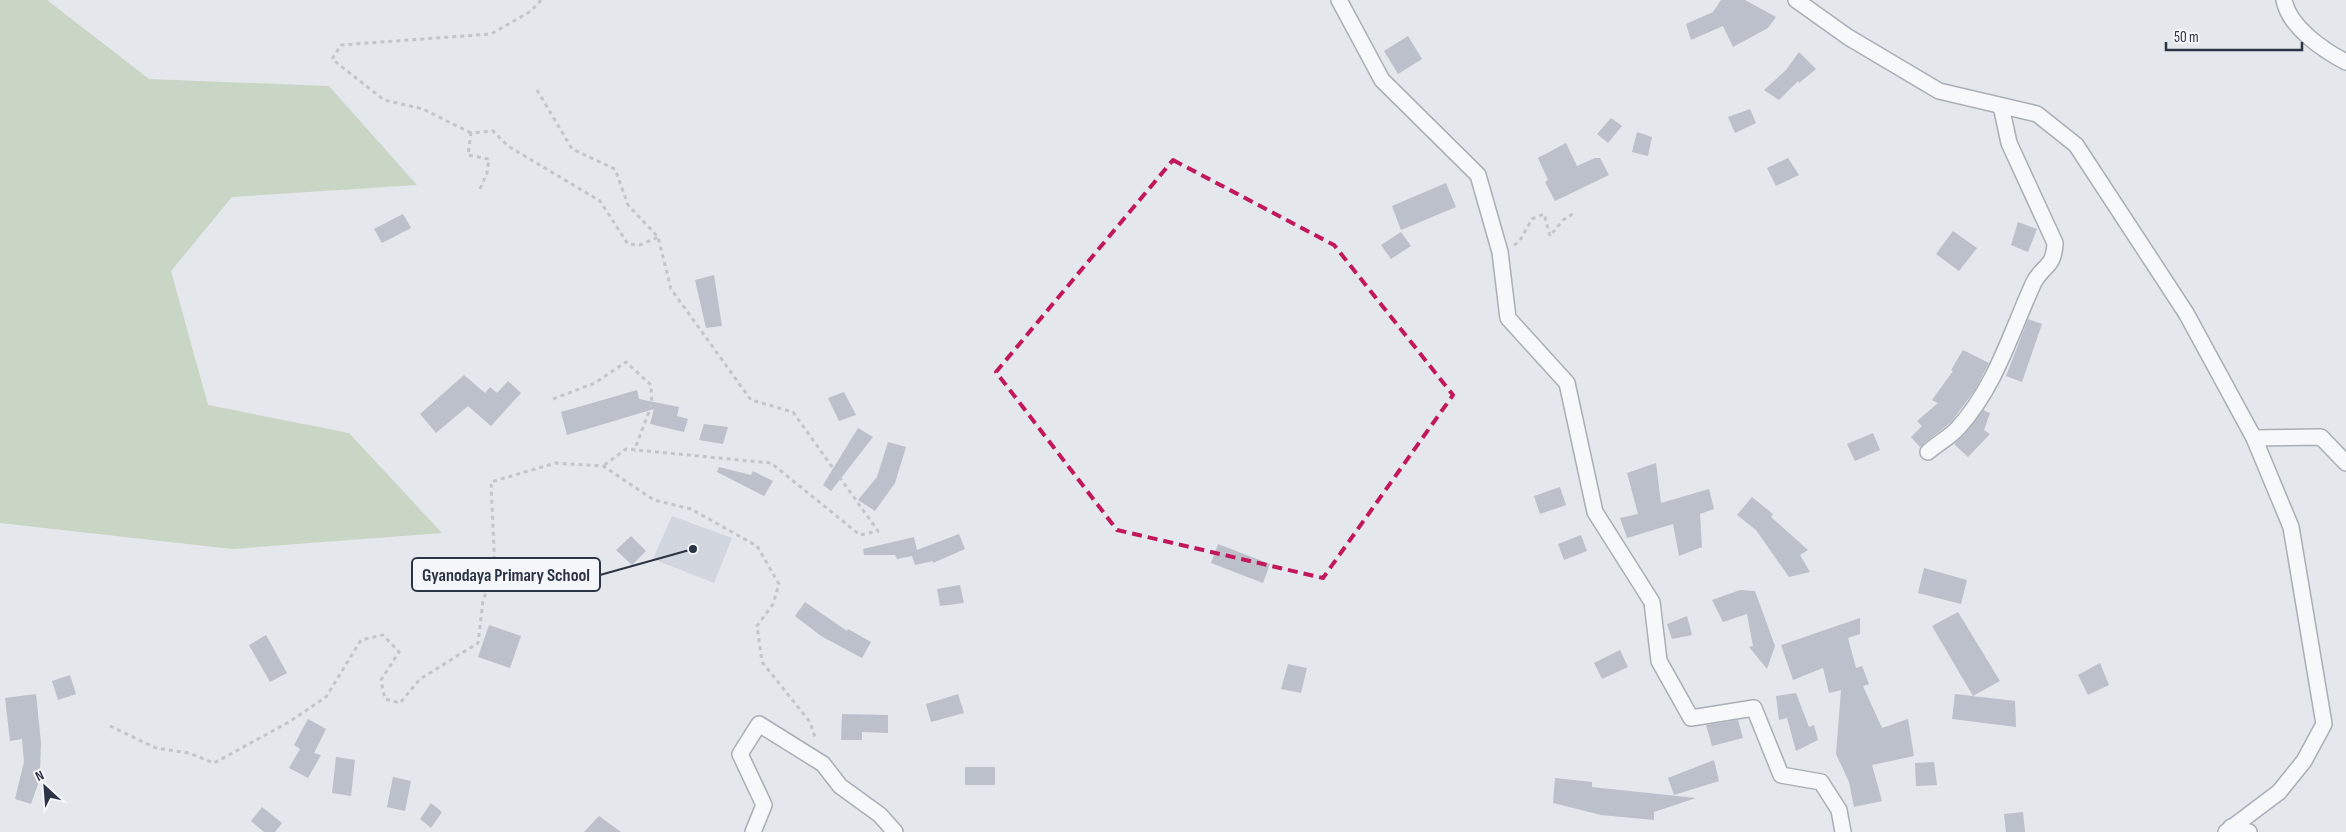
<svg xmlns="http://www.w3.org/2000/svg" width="2346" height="832" font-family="'Sofia Sans Condensed',sans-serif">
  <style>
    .built { fill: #d2d6de }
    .green { fill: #c9d6c5 }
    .building { fill: #bbc0ca }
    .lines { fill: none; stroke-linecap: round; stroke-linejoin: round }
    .minor-casing { stroke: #a9aeb7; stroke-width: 18 }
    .path { stroke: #c2c5cb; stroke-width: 3; stroke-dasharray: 4 4; stroke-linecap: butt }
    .minor { stroke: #f7f8fa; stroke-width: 15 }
    .marked { fill: none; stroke: #c2185b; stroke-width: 4; stroke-dasharray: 10 6; stroke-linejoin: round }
    .leader { fill: none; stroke: #2b3445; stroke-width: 2 }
    .callout-dot { fill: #2b3445; stroke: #f4f6f9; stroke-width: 2 }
    .callout { fill: #f4f6f9; stroke: #2b3445; stroke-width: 2 }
    .callout-label { font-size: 18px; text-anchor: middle; font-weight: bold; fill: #2b3445 }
  </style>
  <rect width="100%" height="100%" fill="#e4e7ec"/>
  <polygon class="built" points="672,516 732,538 714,583 653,559"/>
  <polygon class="green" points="0,0 47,0 149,79 329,86 417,185 232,197 171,271 208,405 349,433 442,533 232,549 0,523"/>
  <g class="building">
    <polygon points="1721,0 1745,0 1776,17 1768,28 1733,47 1723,26 1691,40 1686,24 1713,12"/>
    <polygon points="1408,36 1422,59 1398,74 1384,51"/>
    <polygon points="1799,52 1816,69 1799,83 1798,81 1779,100 1764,90 1786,70"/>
    <polygon points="1750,109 1756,123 1735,133 1728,117"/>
    <polygon points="1611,118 1622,126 1608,143 1597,134"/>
    <polygon points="1637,132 1652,137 1648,156 1632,152"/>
    <polygon points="1566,143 1577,166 1595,158 1600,158 1609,175 1555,201 1545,182 1548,180 1538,158"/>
    <polygon points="1788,158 1799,175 1776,186 1767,168"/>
    <polygon points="1446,183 1456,207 1401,230 1392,206"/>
    <polygon points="403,214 411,228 382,243 374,229"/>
    <polygon points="2018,222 2037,229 2028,252 2011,245"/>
    <polygon points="1953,231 1977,248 1959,271 1936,254"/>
    <polygon points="1401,232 1411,246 1391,259 1381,245"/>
    <polygon points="714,275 722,326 706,328 695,280"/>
    <polygon points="2028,319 2042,324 2022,382 2006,376"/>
    <polygon points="1963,350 1989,363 1975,390 1951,422 1920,447 1911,437 1922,426 1917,421 1938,403 1932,400 1953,371 1951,370"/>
    <polygon points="464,375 485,393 490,387 497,393 508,381 521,393 491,426 468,406 436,433 420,414"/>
    <polygon points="637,390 639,399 679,407 677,416 688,419 684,432 650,424 654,409 567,435 561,412"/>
    <polygon points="844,392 856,415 839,421 828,398"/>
    <polygon points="1983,410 1990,413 1984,430 1990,434 1968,457 1954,444 1965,434"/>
    <polygon points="704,424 728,427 723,444 699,440"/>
    <polygon points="858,428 873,437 831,491 823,485"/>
    <polygon points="1873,433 1880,450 1855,461 1847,444"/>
    <polygon points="888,442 906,447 895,483 875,511 858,500 877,477"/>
    <polygon points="1656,463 1661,503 1709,489 1714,509 1700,514 1702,547 1679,556 1673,524 1627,538 1620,518 1638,514 1627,473"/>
    <polygon points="719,467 751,475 753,471 773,481 764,496 717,472"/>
    <polygon points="1560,487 1566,505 1540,514 1534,496"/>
    <polygon points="1752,497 1773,514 1771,517 1808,550 1800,555 1810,572 1789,577 1756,530 1737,515"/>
    <polygon points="959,534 965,549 933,563 933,561 915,565 912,556 897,559 895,555 864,555 863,549 914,537 917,550"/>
    <polygon points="1581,535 1587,551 1564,560 1558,544"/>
    <polygon points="631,536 646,551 632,565 616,550"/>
    <polygon points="1218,544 1270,564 1263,583 1211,563"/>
    <polygon points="1924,568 1967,580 1961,604 1918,593"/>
    <polygon points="960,585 964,603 940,606 937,589"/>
    <polygon points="1740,590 1755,591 1775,646 1767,669 1749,647 1753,646 1747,614 1723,622 1712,600"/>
    <polygon points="805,602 847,631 848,629 871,642 862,658 821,636 795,616"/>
    <polygon points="1958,612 2000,681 1973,696 1932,626"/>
    <polygon points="1687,616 1692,635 1672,639 1667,624"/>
    <polygon points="1860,618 1860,634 1848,638 1856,668 1862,666 1869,684 1863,686 1882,728 1908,719 1914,756 1872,765 1882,801 1854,807 1849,782 1836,754 1841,690 1829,693 1823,668 1793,680 1781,645"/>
    <polygon points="489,625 521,636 510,668 478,657"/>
    <polygon points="266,635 287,673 270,682 249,645"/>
    <polygon points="1620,650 1628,667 1602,679 1594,663"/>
    <polygon points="2100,663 2109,685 2088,695 2078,675"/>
    <polygon points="1288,664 1307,668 1301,693 1281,689"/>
    <polygon points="70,675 76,694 58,700 52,681"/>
    <polygon points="1796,693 1809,727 1814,725 1818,740 1796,751 1787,718 1779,720 1776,696"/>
    <polygon points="36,694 41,743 40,770 39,781 31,804 15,799 24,762 22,739 10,741 5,698"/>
    <polygon points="958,694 964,713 931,722 926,704"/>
    <polygon points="1955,694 2015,701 2016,727 1952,719"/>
    <polygon points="842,714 888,715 888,733 862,732 862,740 841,740"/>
    <polygon points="308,719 326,729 314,753 321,755 308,778 289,768 300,749 294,745"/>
    <polygon points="1738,720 1743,738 1712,746 1706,725"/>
    <polygon points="336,757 355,760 351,796 332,793"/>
    <polygon points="1714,760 1719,781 1674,795 1668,778"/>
    <polygon points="1934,762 1937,785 1916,786 1915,763"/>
    <rect x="965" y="767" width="30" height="18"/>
    <polygon points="393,777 411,781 405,811 387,807"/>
    <polygon points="1555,778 1592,782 1592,787 1696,798 1654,812 1654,820 1601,815 1553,803"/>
    <polygon points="431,803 442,812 431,828 420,819"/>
    <polygon points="262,807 282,823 275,832 264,832 251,821"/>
    <polygon points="2023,812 2025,832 2006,832 2004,814"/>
    <polygon points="599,816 621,832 584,832"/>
  </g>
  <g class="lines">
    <g class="minor-casing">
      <g id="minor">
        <polyline points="1339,0 1382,80 1478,175 1500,252 1508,318 1567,383 1595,512 1652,602 1659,661 1691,718 1754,708 1781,775 1821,782 1839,810 1843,832"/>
        <polyline points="1796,0 1848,37 1939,91 2037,114 2076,145 2186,313 2254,438 2291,527 2324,724 2304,761 2279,792 2226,832"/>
        <path d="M2284,0C2289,27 2323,50 2346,62"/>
        <polyline points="2254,438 2321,437 2346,463"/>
        <path d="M1928,452C1937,444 1950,437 1958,428C1996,386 2011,332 2034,282C2043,265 2054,268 2055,243L2009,143L2001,106"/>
        <polyline points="2231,827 2249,832"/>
        <polyline points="753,832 764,805 740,754 759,724 823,764 840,786 880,815 895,832"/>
      </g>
    </g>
    <g class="path">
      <polyline points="537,90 572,149 615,169 628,205 658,237 671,289 751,400 793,412 878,531 860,535 771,463 626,449 603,466"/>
      <polyline points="471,133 423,109 384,100 332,59 341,45 491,34 531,11 541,0"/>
      <polyline points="480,189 487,173 489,159 468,155 471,133 493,131 508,146 600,201 628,244 640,245 658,237"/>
      <polyline points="1514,245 1519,242 1532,219 1544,214 1550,236 1563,220 1576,212"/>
      <polyline points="553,399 595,383 626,362 651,385 652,404 634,451"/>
      <polyline points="110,726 156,748 189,753 214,763 289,722 326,697 361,640 383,635 399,652 381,680 385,699 400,703 420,679 478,643 483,600 495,572 491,482 556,463 603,466 654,500 691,509 757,546 779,584 773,604 757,626 762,662 810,722 816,740"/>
    </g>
    <use href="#minor" class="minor"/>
  </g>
  <path class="marked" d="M1173,160L1334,245L1453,395L1323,578L1117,530L996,372Z"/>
  <path class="leader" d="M693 549L600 575"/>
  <circle class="callout-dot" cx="693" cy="549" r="5"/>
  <rect class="callout" x="412" y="558" width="188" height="33" rx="5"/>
  <g class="callout-label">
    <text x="506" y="581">Gyanodaya Primary School</text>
  </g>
  <g transform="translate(45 787) rotate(334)" stroke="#f4f6f9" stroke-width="4" paint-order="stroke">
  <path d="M0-4L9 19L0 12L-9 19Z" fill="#2b3445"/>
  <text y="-8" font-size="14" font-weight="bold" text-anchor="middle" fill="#2b3445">N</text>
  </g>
  <path d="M2166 42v8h136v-8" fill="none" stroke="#2b3445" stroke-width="2.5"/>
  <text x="2174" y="42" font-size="15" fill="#2b3445" stroke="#f4f6f9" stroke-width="4" paint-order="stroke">50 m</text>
</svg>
